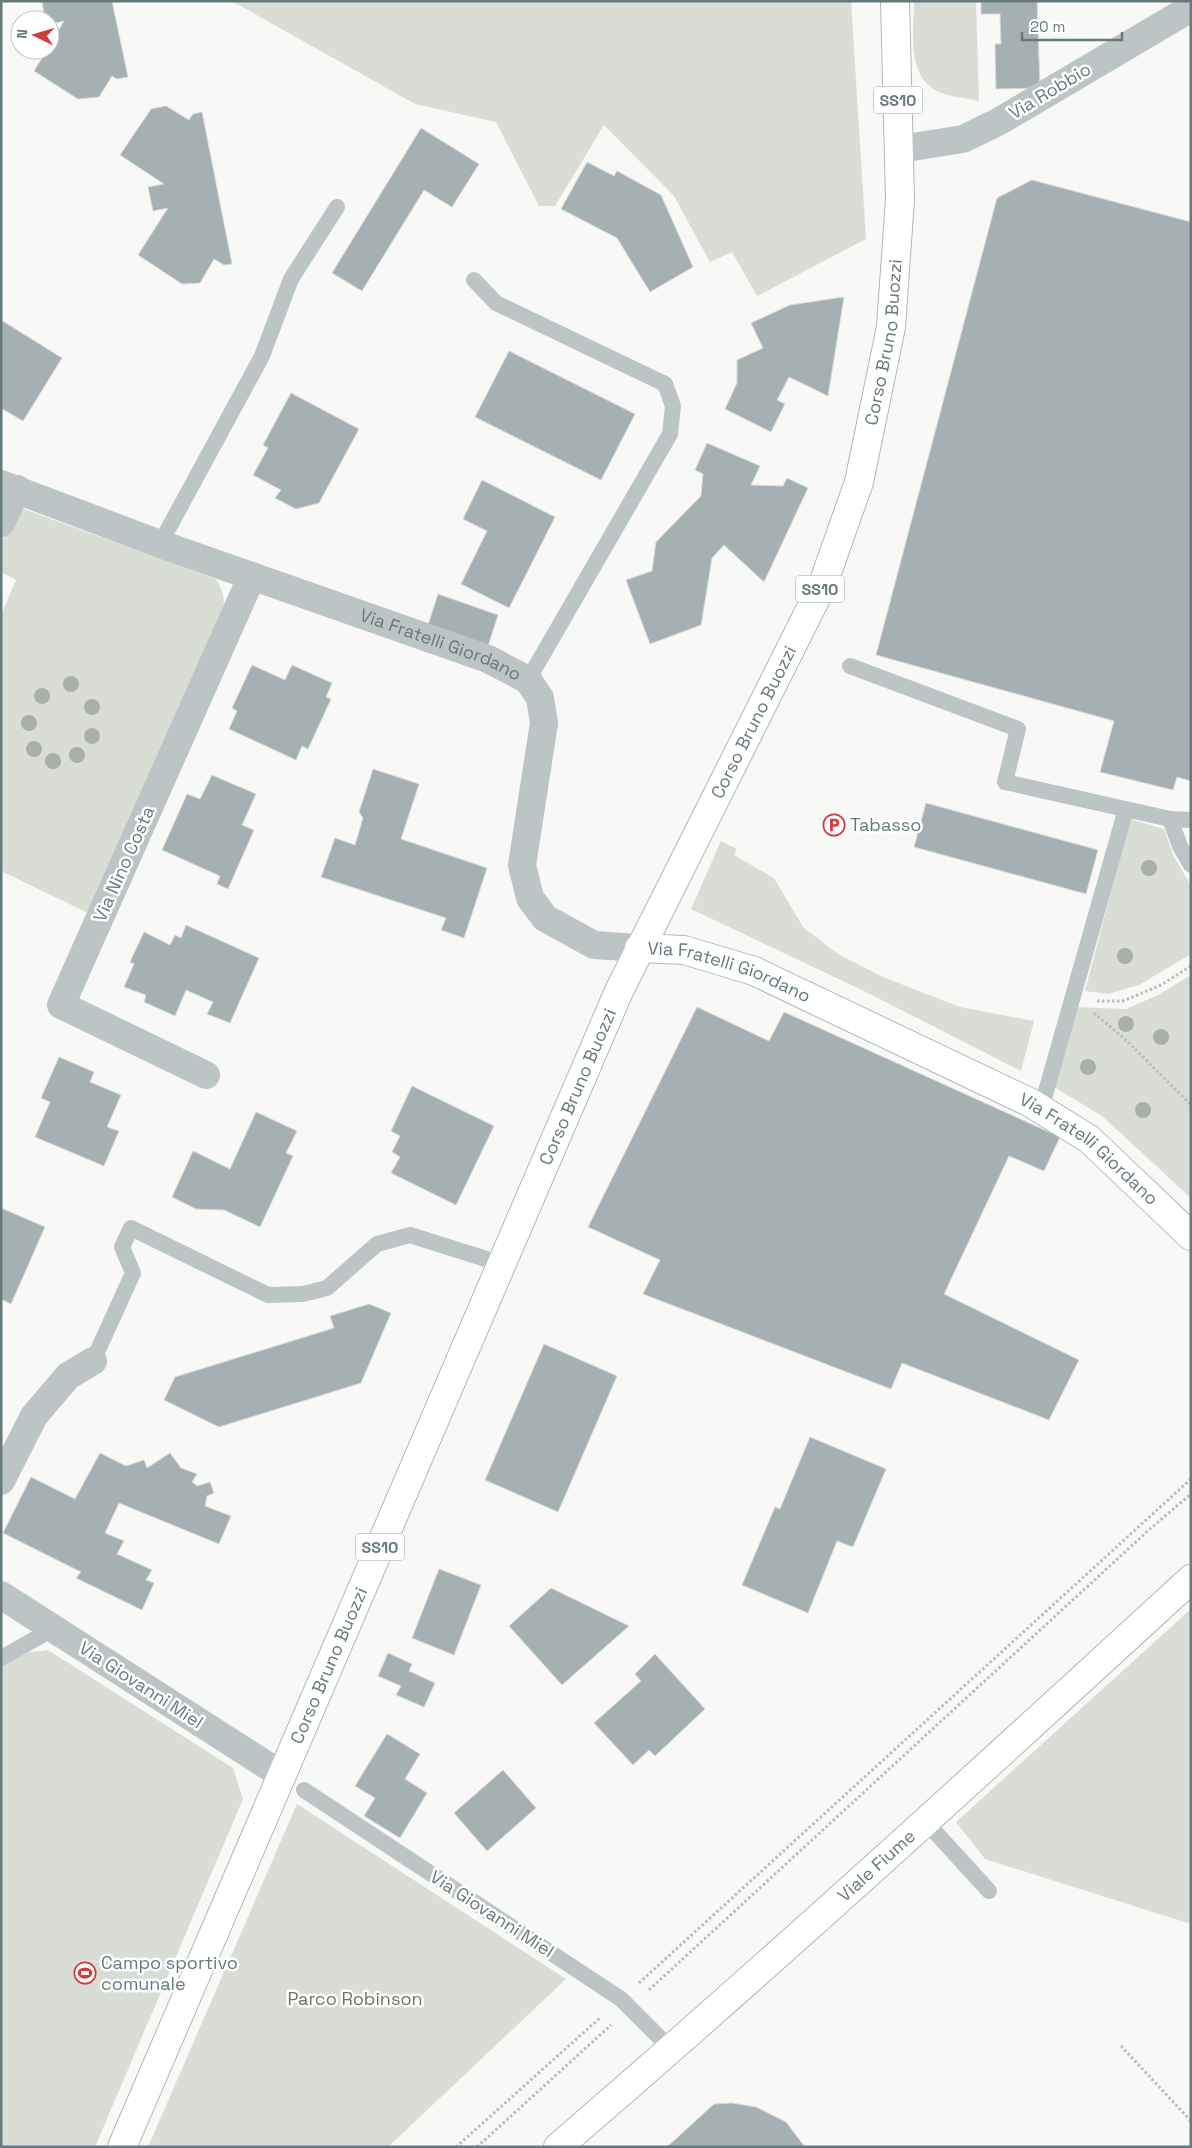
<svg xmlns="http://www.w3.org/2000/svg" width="1192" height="2148" font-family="'Space Grotesk',sans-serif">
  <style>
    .green { fill: #d9ddd5 }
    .building { fill: #a5b0b2; stroke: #dad9d8 }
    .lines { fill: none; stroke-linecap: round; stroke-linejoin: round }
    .secondary-casing { stroke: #b0b8ba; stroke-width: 30 }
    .primary-casing { stroke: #b1b8ba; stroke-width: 30 }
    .path { stroke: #b8bdbe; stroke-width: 3; stroke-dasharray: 2.5 2.5; stroke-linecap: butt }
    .lane { stroke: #bdc4c5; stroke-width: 16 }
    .street { stroke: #bdc4c5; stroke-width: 28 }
    .secondary { stroke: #fff; stroke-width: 28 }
    .primary { stroke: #fff; stroke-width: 28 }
    .tree { fill: #abb0a6 }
    .labels { text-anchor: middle; stroke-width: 5; stroke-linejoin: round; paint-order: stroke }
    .shield { fill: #fff; stroke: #94a2a5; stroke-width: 1 }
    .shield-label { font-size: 16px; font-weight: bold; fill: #667a7e }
    .street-label { font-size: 18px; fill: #667a7e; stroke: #fff }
    .poi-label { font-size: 18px; fill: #667a7e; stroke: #fff; text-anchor: start }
    .park-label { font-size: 18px; fill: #6c7664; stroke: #fff }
  </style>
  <rect width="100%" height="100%" fill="#f8f8f6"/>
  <g class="green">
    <polygon points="232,1 851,1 866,239 757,296 732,252 710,262 674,196 604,125 555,206 539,206 496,122 415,104"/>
    <path d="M914,1H976L979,101C966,98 948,97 937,91C906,76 914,29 914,1Z"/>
    <path d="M18,507L216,579C229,602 224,606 215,630L88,913L1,871V615L16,580L1,572V543Z"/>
    <polygon points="1130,819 1164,829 1173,855 1191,886 1191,954 1139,985 1108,994 1085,991"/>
    <polygon points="721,841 737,849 734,855 774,878 803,927 838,954 883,977 960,1007 1034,1021 1021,1071 866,992 691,909"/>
    <polygon points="1191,975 1191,1198 1102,1116 1054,1087 1074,1007 1126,1009 1158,995"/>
    <polygon points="1191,1609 1191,1924 985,1859 956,1822"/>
    <polygon points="48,1650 233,1768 243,1799 95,2147 1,2147 1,1666 22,1653"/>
    <polygon points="297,1804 566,1979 388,2147 148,2147"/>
  </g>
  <g class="building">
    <polygon points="42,1 112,1 128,77 117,79 112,76 99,97 78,99 34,71 47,50 50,50 50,45 64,21 50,24 50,20 45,20"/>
    <polygon points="981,1 1037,1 1040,88 996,89 995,44 1001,44 1000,14 981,14"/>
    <polygon points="166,106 189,120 193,114 202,112 232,264 224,265 214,259 200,283 182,284 138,255 168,208 153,211 148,187 164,184 120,155 151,109"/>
    <polygon points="421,128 479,164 452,207 424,190 362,291 332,273"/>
    <polygon points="587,162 614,176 617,171 661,195 693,267 650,292 617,238 561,209"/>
    <polygon points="1032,180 1191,222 1191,781 1177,777 1173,790 1100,772 1114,721 876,655 997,198"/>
    <polygon points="844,297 828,396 789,377 777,400 785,404 771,432 725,409 737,383 737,360 763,348 751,323 790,305"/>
    <polygon points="1,320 62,358 23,421 1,408"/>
    <polygon points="509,351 635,414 601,480 475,417"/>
    <polygon points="291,393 359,429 319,503 296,509 275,498 281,490 253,475 268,448 263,445"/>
    <polygon points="707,443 760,466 751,485 783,486 787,478 808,488 764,582 724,545 712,558 701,625 650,644 626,580 652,571 656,542 701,496 703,474 695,470"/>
    <polygon points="482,480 555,517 509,608 461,584 487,531 463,519"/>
    <polygon points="438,594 498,615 488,646 428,625"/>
    <polygon points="252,665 285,680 292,665 332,683 326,697 331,699 308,749 302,746 296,760 229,729 237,711 232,708"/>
    <polygon points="373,769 419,784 401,839 487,868 464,938 441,930 446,918 321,877 335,838 355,845 363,818 359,812"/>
    <polygon points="212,775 256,794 242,825 254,830 228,889 217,884 220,876 162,850 187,794 200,799"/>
    <polygon points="926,803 1098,850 1086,894 914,847"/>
    <polygon points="186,925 259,958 230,1023 207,1014 213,1002 186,990 175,1016 144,1002 146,995 124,987 134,964 130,962 144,932 170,945 175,935 181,938"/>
    <polygon points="697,1007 769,1041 784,1012 1060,1137 1044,1171 1009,1156 944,1294 1079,1360 1049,1420 902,1363 891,1389 643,1294 660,1260 588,1227"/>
    <polygon points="59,1057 94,1072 90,1082 121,1095 107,1127 119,1131 104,1166 35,1137 50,1102 41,1098"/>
    <polygon points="412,1086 494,1126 456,1205 391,1173 400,1157 392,1152 400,1136 391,1131"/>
    <polygon points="256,1112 297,1131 286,1153 293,1156 260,1227 224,1210 196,1209 172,1197 193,1151 230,1169"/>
    <polygon points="1,1208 45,1227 11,1304 1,1299"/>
    <polygon points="369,1304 391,1313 361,1383 219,1427 164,1400 175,1377 334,1328 330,1316"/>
    <polygon points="544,1344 617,1376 558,1512 485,1480"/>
    <polygon points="810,1437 886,1469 853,1547 837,1541 808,1613 742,1585 775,1507 780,1509"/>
    <polygon points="100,1453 126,1466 144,1460 147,1468 170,1453 181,1468 197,1474 192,1482 197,1486 210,1482 214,1493 207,1496 205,1506 231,1516 219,1544 119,1503 105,1533 124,1541 117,1554 152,1570 146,1580 154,1583 142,1610 76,1578 81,1572 3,1533 31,1477 75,1499"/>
    <polygon points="439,1569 481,1585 454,1655 412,1638"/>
    <polygon points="551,1588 629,1626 562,1685 509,1626"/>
    <polygon points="388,1653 412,1664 409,1671 435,1683 424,1707 396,1695 401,1686 378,1676"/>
    <polygon points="655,1654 705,1709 655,1756 649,1750 633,1765 594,1723 641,1681 635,1674"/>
    <polygon points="387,1734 420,1754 405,1779 427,1793 400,1838 364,1816 375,1798 355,1786"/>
    <polygon points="503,1770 536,1808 487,1851 454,1813"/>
    <polygon points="732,2103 756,2107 786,2122 805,2147 667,2147 714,2104"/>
  </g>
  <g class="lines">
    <g class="secondary-casing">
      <g id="secondary">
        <path id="s2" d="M639,948L684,950L754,971L1031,1103L1089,1139L1191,1236"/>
        <path id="s3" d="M558,2147C773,1962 982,1771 1191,1579"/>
      </g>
    </g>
    <g class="primary-casing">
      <g id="primary">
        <path id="s4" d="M122,2147L619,991L823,584L859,482L891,327L900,199L895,1"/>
      </g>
    </g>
    <g class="path">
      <polyline points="1097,1001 1123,1001 1161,985 1191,966"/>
      <polyline points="1094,1013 1128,1042 1191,1105"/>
      <polyline points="639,1983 1191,1479"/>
      <polyline points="649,1990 1151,1528 1191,1494"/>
      <polyline points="1121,2046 1191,2121"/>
      <polyline points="456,2147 601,2017"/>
      <polyline points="477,2147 611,2025"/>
    </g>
    <g class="lane">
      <polyline points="474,280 496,303 665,384 673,406 670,434 528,680"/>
      <polyline points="160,544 262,356 291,279 337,207"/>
      <polyline points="850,666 1018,729 1005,782 1170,819 1180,846 1191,865"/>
      <polyline points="1170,819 1191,820"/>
      <polyline points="1041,1109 1126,809"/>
      <polyline points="93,1361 133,1273 122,1247 131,1228 268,1295 303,1294 327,1288 377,1244 410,1235 502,1264"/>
      <polyline points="1,1658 53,1629"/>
      <polyline points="304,1790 621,1999 671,2049"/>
      <polyline points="926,1822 989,1891"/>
    </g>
    <g class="street">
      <polyline points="900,149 963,139 998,122 1191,8"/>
      <path id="s1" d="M1,484L160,544L488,659L528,680L540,698L544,723L522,865L530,898L545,918L594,945L639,948"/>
      <polyline points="1,523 17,489"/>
      <polyline points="206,1075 61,1005 252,576"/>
      <polyline points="1,1481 34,1416 68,1376 93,1361"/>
      <polyline points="1,1595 282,1775"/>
    </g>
    <use href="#secondary" class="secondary"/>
    <use href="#primary" class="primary"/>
  </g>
  <g class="tree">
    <circle cx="71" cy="684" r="8"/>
    <circle cx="42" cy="696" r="8"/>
    <circle cx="92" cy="707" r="8"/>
    <circle cx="29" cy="723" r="8"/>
    <circle cx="92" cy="736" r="8"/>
    <circle cx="34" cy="749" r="8"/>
    <circle cx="77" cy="755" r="8"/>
    <circle cx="53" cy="761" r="8"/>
    <circle cx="1149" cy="868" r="8"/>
    <circle cx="1125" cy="956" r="8"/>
    <circle cx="1126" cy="1024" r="8"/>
    <circle cx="1161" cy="1037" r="8"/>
    <circle cx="1088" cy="1067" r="8"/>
    <circle cx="1143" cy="1110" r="8"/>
  </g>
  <defs>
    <g id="parking-ring" transform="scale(1.125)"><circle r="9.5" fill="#fff" stroke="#d23c3e" stroke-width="1.5"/><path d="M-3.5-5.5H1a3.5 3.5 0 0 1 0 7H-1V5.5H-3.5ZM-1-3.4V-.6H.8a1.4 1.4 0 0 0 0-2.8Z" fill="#d23c3e"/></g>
    <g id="stadium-ring" transform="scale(1.125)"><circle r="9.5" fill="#fff" stroke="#d23c3e" stroke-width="1.5"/><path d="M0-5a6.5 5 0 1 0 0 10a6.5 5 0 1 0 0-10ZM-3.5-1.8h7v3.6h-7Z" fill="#d23c3e"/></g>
  </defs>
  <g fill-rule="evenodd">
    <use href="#parking-ring" x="834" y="825"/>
    <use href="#stadium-ring" x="85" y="1973"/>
  </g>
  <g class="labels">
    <g class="shield">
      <rect x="874" y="86.5" width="48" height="27" rx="4"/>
      <rect x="796" y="575.5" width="48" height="27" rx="4"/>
      <rect x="356" y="1533.5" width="48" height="27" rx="4"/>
    </g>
    <g class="shield-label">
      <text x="898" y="106">SS10</text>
      <text x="820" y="595">SS10</text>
      <text x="380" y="1553">SS10</text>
    </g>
    <g class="street-label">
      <text transform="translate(1050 91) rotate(-31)" y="6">Via Robbio</text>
      <text dy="6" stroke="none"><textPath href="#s4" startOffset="1964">Corso Bruno Buozzi</textPath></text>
      <text dy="6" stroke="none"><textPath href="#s1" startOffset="468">Via Fratelli Giordano</textPath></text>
      <text dy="6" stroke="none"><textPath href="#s4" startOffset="1559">Corso Bruno Buozzi</textPath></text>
      <text transform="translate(124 864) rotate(-66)" y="6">Via Nino Costa</text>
      <text dy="6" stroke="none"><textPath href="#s2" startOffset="94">Via Fratelli Giordano</textPath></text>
      <text dy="6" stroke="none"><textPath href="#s4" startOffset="1154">Corso Bruno Buozzi</textPath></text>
      <text dy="6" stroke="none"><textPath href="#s2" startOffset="499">Via Fratelli Giordano</textPath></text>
      <text dy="6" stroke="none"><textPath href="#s4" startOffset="524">Corso Bruno Buozzi</textPath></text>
      <text transform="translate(141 1685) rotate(33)" y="6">Via Giovanni Miel</text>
      <text dy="6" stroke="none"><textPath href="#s3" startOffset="425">Viale Fiume</textPath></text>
      <text transform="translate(492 1914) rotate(33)" y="6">Via Giovanni Miel</text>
    </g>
    <g class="poi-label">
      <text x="850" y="831">Tabasso</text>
      <text x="101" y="1969">Campo sportivo<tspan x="101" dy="21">comunale</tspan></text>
    </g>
    <g class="park-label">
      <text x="355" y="2005">Parco Robinson</text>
    </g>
  </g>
  <rect width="1192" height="2148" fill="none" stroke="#667a7e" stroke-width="5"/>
  <g transform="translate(35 35) rotate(275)"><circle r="24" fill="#ffffff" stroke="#c2cacb"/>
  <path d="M0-4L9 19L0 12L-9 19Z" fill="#d23c3e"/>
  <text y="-8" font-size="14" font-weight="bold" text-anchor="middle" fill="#667a7e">N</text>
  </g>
  <path d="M1022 32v8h100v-8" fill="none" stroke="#667a7e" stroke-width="2.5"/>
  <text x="1030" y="32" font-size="15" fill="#667a7e" stroke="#ffffff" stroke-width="4" paint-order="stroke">20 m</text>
</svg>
